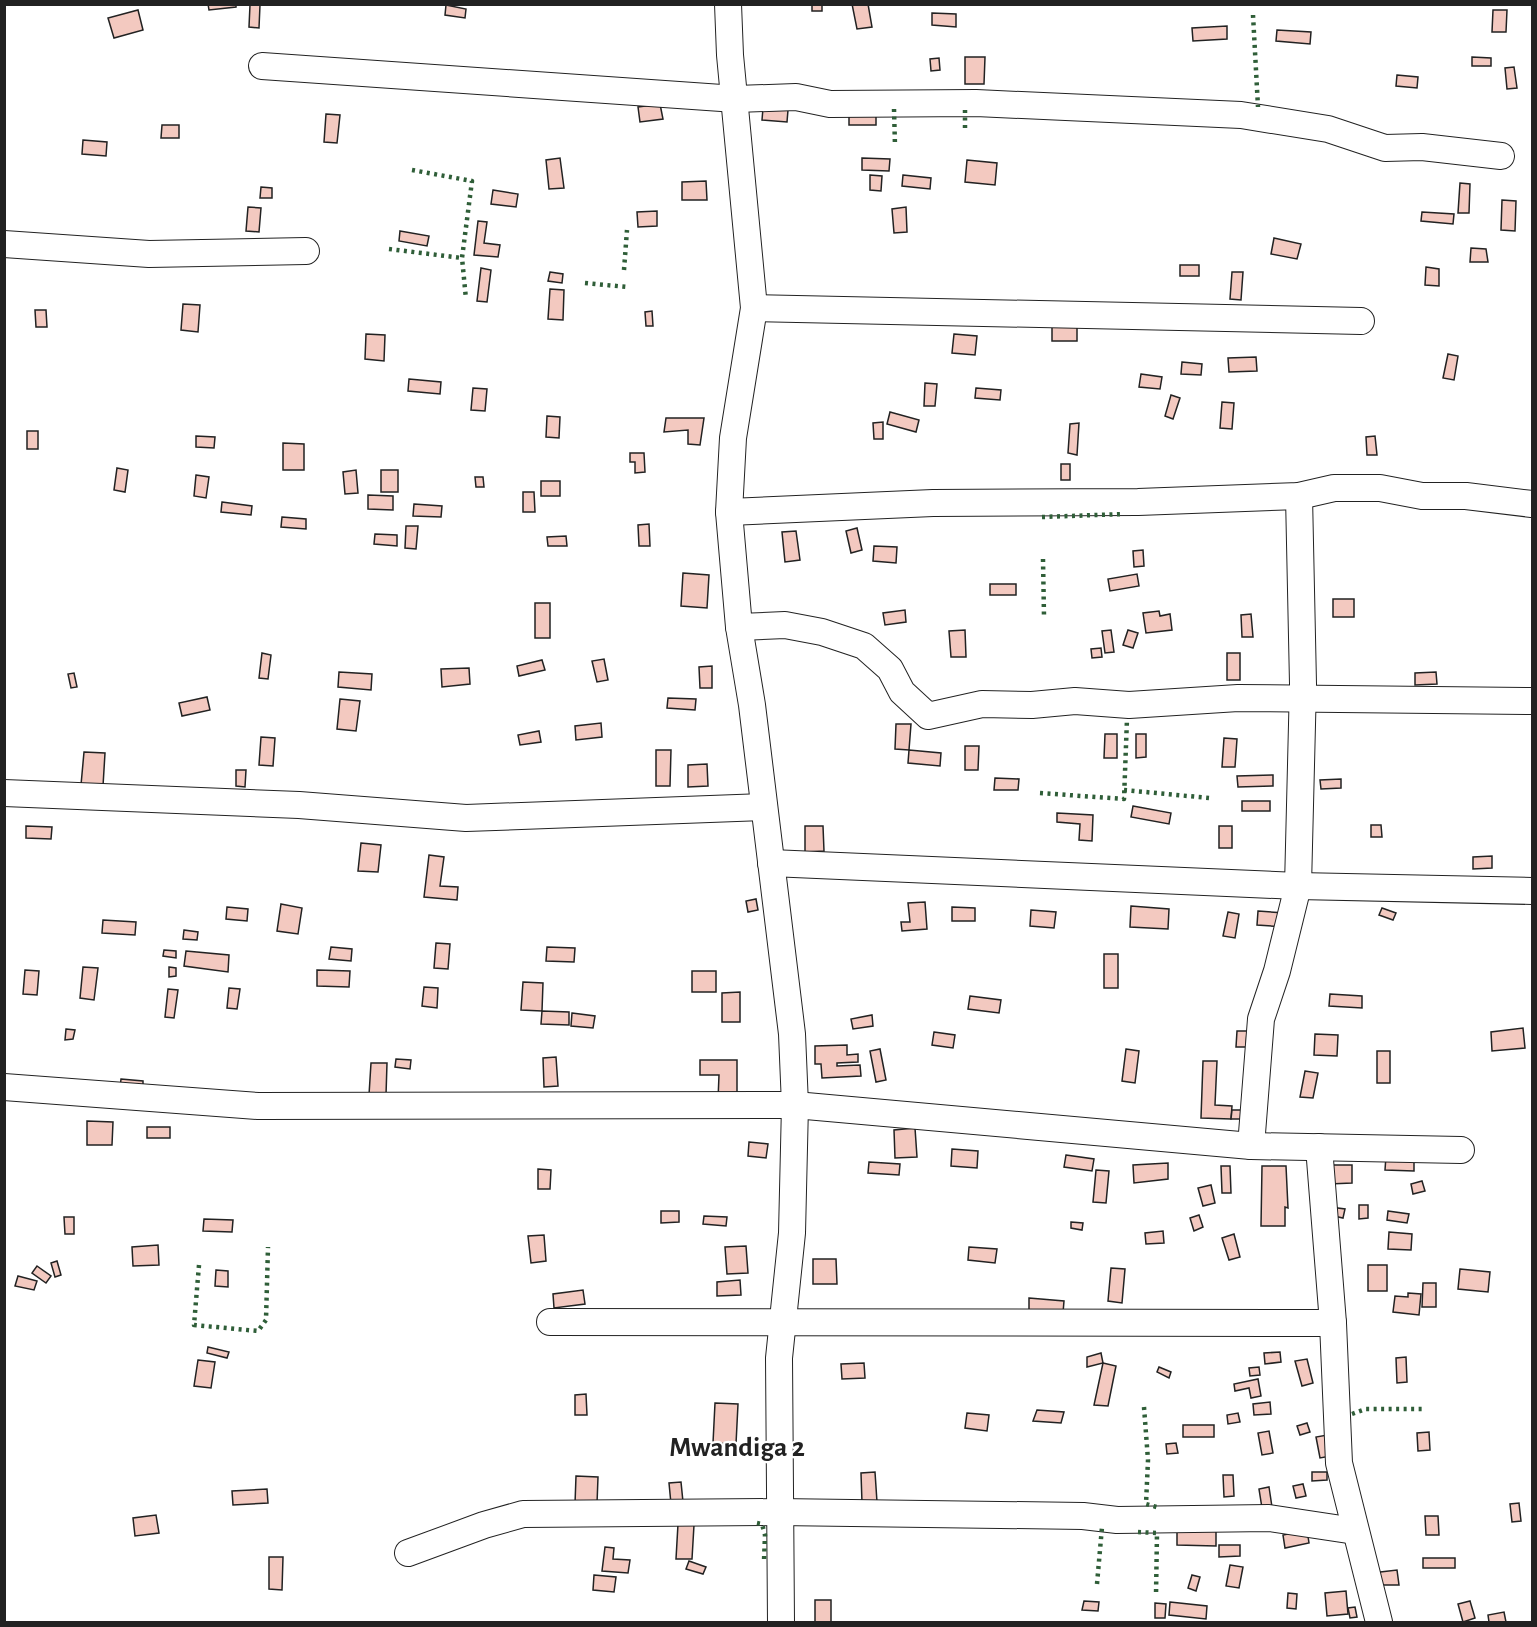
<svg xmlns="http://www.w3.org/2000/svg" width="1537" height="1627" font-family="'Alegreya Sans',sans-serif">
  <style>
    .building { fill: #f3c9c0; stroke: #222; stroke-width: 1.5 }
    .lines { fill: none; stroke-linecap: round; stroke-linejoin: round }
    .minor-casing { stroke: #222; stroke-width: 28 }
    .minor { stroke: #fff; stroke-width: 26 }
    .hedge { stroke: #2f5e38; stroke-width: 4.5; stroke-dasharray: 3 4.5; stroke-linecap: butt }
    .labels { text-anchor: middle; stroke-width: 4.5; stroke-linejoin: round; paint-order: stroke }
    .district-label { font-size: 28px; font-weight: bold; fill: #222; stroke: #fff }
  </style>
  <rect width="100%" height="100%" fill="#fff"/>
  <g class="building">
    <polygon points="208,4 236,4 236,7 209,10"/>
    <rect x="812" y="4" width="10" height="7"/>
    <polygon points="852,4 868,4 872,27 857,29"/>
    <polygon points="250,5 260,5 259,28 249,27"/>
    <polygon points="446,5 466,9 465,18 445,15"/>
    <polygon points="138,10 143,30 114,38 108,18"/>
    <polygon points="1493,10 1507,10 1506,32 1492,32"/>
    <polygon points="932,13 956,14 956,27 932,25"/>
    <polygon points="1227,26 1227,39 1193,41 1192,28"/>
    <polygon points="1277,30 1311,32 1310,44 1276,41"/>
    <polygon points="965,57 985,57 984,84 965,84"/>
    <polygon points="1472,57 1491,58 1491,66 1472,66"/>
    <polygon points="939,58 940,70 931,71 930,59"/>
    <polygon points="1514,67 1517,88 1507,89 1505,68"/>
    <polygon points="1397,75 1418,77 1417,88 1396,86"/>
    <polygon points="660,104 663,119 640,122 638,107"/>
    <polygon points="763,108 788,110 787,122 762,120"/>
    <rect x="849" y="113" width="27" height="12"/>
    <polygon points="326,114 340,115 337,143 324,142"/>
    <polygon points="162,125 179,125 179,138 161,138"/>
    <polygon points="83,140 107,142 106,156 82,154"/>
    <polygon points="560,158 564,188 549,189 546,160"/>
    <polygon points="862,158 890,159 889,171 862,170"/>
    <polygon points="967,160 997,163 995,185 965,182"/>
    <polygon points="870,175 882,176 881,191 870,190"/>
    <polygon points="903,175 931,178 930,189 902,186"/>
    <polygon points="706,181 707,200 682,200 682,182"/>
    <polygon points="1460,183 1470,184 1469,213 1458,213"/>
    <polygon points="261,187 272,188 272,198 260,198"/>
    <polygon points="493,190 518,194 516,207 491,204"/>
    <polygon points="1502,200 1516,201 1515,231 1501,230"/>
    <polygon points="248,207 261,208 259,232 246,231"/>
    <polygon points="906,207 907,232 894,233 892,209"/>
    <polygon points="657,211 657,226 638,227 637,212"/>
    <polygon points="1422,212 1454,214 1453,224 1421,221"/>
    <polygon points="478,221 487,222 484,243 500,245 498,257 474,255"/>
    <polygon points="400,231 429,236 427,246 399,241"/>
    <polygon points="1274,238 1301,244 1297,259 1271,254"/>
    <polygon points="1471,248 1486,249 1488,262 1470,262"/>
    <rect x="1180" y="265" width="19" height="11"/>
    <polygon points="1426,267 1439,269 1439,286 1425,285"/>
    <polygon points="481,268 491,270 487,302 477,301"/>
    <polygon points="550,272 563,274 562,283 548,281"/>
    <polygon points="1232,272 1243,272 1241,300 1230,299"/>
    <polygon points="550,289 564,290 563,320 548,319"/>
    <polygon points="183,304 200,305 198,332 181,330"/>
    <polygon points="35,310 46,310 47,327 36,327"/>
    <polygon points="652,311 653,326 646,326 645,312"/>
    <rect x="1052" y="321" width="25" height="20"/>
    <polygon points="366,334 385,335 384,361 365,359"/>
    <polygon points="954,334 977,336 975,355 952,353"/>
    <polygon points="1448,354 1458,356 1454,380 1443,378"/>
    <polygon points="1256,357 1257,371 1229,372 1228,358"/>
    <polygon points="1182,362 1202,364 1201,375 1181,374"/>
    <polygon points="1141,374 1162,377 1160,389 1139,387"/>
    <polygon points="409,379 441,382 440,394 408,391"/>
    <polygon points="925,383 937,384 935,406 924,406"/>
    <polygon points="473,388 487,389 485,411 471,410"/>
    <polygon points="976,388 1001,390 1000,400 975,398"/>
    <polygon points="1171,395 1180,398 1173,419 1165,416"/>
    <polygon points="1222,402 1234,403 1232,429 1220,428"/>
    <polygon points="890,412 919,420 916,432 887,424"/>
    <polygon points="547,416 560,417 559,438 546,437"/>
    <polygon points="666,418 704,418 700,445 688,444 688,430 664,432"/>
    <polygon points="883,422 883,439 874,439 873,423"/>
    <polygon points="1079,423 1077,455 1068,453 1070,424"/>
    <rect x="27" y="431" width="11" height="18"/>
    <polygon points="196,436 215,437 214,448 196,447"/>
    <polygon points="1375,436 1377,455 1367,455 1366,437"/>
    <polygon points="283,443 304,444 304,470 283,470"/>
    <polygon points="630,453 644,453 645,472 635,473 635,462 630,462"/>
    <rect x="1061" y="464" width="9" height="16"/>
    <polygon points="117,468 128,470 125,492 114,490"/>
    <polygon points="356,470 358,493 345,494 343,472"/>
    <rect x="381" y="470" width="17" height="22"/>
    <polygon points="196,475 209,477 206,498 194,496"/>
    <polygon points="475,477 483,477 484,487 476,487"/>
    <rect x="541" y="481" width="19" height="15"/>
    <polygon points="523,492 534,492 535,512 523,512"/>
    <polygon points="368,495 393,496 393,510 368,509"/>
    <polygon points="222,502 252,506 251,515 221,512"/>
    <polygon points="414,504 442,506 441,517 413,516"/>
    <polygon points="282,517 306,519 306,529 281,527"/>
    <polygon points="649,524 650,546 639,546 638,525"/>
    <polygon points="406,526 418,526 416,549 405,548"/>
    <polygon points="857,528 862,550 851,553 846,531"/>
    <polygon points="796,531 800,560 785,562 782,532"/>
    <polygon points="375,534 397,535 397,546 374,544"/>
    <polygon points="566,536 567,546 548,546 547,537"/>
    <polygon points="874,546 897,547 896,563 873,561"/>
    <polygon points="1143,550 1144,566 1134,567 1133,551"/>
    <polygon points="683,573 709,575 707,608 681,606"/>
    <polygon points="1137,574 1139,586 1110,591 1108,579"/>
    <rect x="990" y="584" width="26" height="11"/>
    <rect x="1333" y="599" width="21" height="18"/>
    <rect x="535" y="603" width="15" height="35"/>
    <polygon points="905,610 906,622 885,625 883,613"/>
    <polygon points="1159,611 1160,616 1170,614 1172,630 1146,633 1143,613"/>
    <polygon points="1251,614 1253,637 1242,637 1241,615"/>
    <polygon points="965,630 966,657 951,657 949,631"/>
    <polygon points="1111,630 1114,652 1105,653 1102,631"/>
    <polygon points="1128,630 1138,633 1133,648 1123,645"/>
    <polygon points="1101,648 1102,657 1092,658 1091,649"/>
    <polygon points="262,653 271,655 268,679 259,678"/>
    <rect x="1227" y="653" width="13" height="27"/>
    <polygon points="604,659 608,680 597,682 592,661"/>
    <polygon points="542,660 545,670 519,676 517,666"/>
    <polygon points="712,666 712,688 700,688 699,667"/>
    <polygon points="469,668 470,684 442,687 441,669"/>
    <polygon points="339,672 372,674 371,690 338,687"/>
    <polygon points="1436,672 1437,684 1415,685 1415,673"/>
    <polygon points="74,673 77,687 71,688 68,674"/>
    <polygon points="207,697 210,710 182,716 179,703"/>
    <polygon points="668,698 696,699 695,710 667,708"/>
    <polygon points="340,699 360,701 356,731 337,729"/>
    <polygon points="601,723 602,737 576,740 575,726"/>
    <polygon points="896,724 911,724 909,750 895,749"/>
    <polygon points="539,731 541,742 520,745 518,735"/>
    <polygon points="1105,734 1117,734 1117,758 1104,758"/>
    <polygon points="1136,734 1146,734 1146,757 1136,758"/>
    <polygon points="261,737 275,738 273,766 259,765"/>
    <polygon points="1224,738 1237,739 1235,767 1222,767"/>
    <polygon points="965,746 979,746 978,770 965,770"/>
    <polygon points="656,750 671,750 670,786 656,786"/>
    <polygon points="909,750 941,753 940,766 908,763"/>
    <polygon points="84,752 105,753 103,786 81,785"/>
    <polygon points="707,764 708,786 688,787 688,765"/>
    <polygon points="236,770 246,770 245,787 236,786"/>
    <polygon points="1273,775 1273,786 1238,787 1237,776"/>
    <polygon points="995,778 1019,779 1018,790 994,790"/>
    <polygon points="1341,779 1341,788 1321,789 1320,780"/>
    <rect x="1242" y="801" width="28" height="10"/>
    <polygon points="1133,806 1171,813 1169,824 1131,817"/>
    <polygon points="1057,813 1093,815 1092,841 1079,840 1080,824 1057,822"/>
    <polygon points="1371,825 1381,825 1382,837 1371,837"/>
    <polygon points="26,826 52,827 51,839 26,838"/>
    <polygon points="805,826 823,826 824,851 805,852"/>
    <rect x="1219" y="826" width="13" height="22"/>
    <polygon points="361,843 381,845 378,872 358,871"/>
    <polygon points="429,855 444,857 440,886 458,887 457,900 424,897"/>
    <polygon points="1492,856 1492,868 1473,869 1473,857"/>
    <polygon points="756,899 758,910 748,912 746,901"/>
    <polygon points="925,902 927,929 902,931 901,922 910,922 908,903"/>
    <polygon points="281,904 302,908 298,934 277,931"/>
    <polygon points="1131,906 1169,909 1168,929 1130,927"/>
    <polygon points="227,907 248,909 247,921 226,919"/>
    <polygon points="952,907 975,908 975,921 952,921"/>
    <polygon points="1382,908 1396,913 1393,920 1379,915"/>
    <polygon points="1031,910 1056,912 1054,928 1030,926"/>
    <polygon points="1258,911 1285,913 1284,927 1257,925"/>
    <polygon points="1228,912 1239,914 1235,938 1223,936"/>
    <polygon points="103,920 136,922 135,935 102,933"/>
    <polygon points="184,930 198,932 197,940 183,939"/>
    <polygon points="436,943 450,944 448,969 434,968"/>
    <polygon points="331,947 352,949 351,961 329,959"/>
    <polygon points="547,947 575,948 574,962 546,961"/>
    <polygon points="164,950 176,951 176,958 163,956"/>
    <polygon points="186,951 229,955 228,972 184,966"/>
    <rect x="1104" y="954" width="14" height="34"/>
    <polygon points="83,967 98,968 94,1000 80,998"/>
    <polygon points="169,967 176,968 176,976 169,977"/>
    <polygon points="25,970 39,971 37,995 23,994"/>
    <polygon points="317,970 350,971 349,987 317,986"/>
    <rect x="692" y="971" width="24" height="21"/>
    <polygon points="523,982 543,983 542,1011 521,1010"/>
    <polygon points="424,987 438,988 437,1008 422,1006"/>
    <polygon points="229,988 240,989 237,1009 227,1008"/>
    <polygon points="168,989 178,990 174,1018 165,1017"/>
    <polygon points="740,992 740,1022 722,1022 722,993"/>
    <polygon points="1330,994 1362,996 1362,1008 1329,1006"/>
    <polygon points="970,996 1001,1000 999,1013 968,1009"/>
    <polygon points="542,1011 569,1012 569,1025 541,1024"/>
    <polygon points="572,1013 595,1016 593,1028 571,1026"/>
    <polygon points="872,1015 873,1026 853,1029 851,1019"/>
    <polygon points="1523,1028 1525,1048 1492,1051 1491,1032"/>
    <polygon points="66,1029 75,1030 73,1039 65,1040"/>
    <polygon points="1237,1031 1247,1031 1246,1047 1236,1047"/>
    <polygon points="934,1032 955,1035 953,1048 932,1045"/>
    <polygon points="1315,1034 1338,1035 1337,1056 1314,1055"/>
    <polygon points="847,1045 847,1055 858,1054 858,1062 837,1063 837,1066 860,1065 861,1076 822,1078 821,1064 815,1064 815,1046"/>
    <polygon points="880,1049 886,1080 876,1082 870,1051"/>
    <polygon points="1126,1049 1139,1051 1135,1083 1122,1081"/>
    <rect x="1377" y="1051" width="13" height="32"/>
    <polygon points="556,1057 558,1086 544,1087 543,1058"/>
    <polygon points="396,1059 411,1060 410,1069 395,1067"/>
    <polygon points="700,1060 737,1060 737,1100 718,1100 719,1075 700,1075"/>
    <polygon points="1203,1061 1217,1061 1215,1105 1232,1106 1231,1119 1201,1118"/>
    <polygon points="371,1063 387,1063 386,1095 369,1095"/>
    <polygon points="1305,1071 1318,1073 1313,1098 1300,1097"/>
    <polygon points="121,1079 143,1081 143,1090 120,1088"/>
    <polygon points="1232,1110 1245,1110 1245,1119 1231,1119"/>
    <polygon points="87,1121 113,1122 112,1145 87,1145"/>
    <rect x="147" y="1127" width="23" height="11"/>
    <polygon points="915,1128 917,1157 895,1158 894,1130"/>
    <polygon points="749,1142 768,1144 766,1158 748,1156"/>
    <polygon points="952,1149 978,1151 977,1168 951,1166"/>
    <polygon points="1066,1155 1094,1159 1092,1171 1064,1167"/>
    <polygon points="1386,1156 1414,1156 1414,1171 1385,1170"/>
    <polygon points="869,1162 900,1164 899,1175 868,1173"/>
    <polygon points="1168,1163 1168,1179 1134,1183 1133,1165"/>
    <polygon points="1329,1165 1352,1165 1352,1183 1329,1184"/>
    <polygon points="1221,1166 1230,1166 1231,1193 1222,1193"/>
    <polygon points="1262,1166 1286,1166 1288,1208 1285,1207 1285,1226 1261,1226"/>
    <polygon points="538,1169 551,1170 550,1189 538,1189"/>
    <polygon points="1096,1170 1109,1171 1106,1203 1093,1202"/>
    <polygon points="1422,1181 1425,1191 1413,1194 1411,1184"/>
    <polygon points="1211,1185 1215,1203 1203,1206 1198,1188"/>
    <polygon points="1359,1205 1368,1205 1368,1218 1359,1219"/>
    <polygon points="1330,1207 1345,1209 1343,1218 1329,1215"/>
    <polygon points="661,1211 679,1211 679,1222 661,1223"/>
    <polygon points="1388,1211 1409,1214 1407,1223 1387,1220"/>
    <polygon points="1199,1215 1203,1227 1194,1231 1190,1218"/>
    <polygon points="704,1216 727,1217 726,1226 703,1224"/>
    <polygon points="64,1217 74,1217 74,1234 65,1234"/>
    <polygon points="204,1219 233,1220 232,1232 203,1231"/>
    <polygon points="1071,1222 1083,1223 1082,1230 1071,1228"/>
    <polygon points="1163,1231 1164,1243 1146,1244 1145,1233"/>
    <polygon points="1389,1232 1412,1234 1411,1250 1388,1249"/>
    <polygon points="1234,1234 1240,1257 1229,1260 1222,1238"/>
    <polygon points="544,1235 546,1261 531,1263 528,1236"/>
    <polygon points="158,1245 159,1265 133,1266 132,1247"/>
    <polygon points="746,1246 748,1273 727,1274 725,1247"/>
    <polygon points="969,1247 997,1249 995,1263 968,1260"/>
    <polygon points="813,1259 836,1259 837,1284 813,1284"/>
    <polygon points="57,1261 61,1275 55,1277 51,1263"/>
    <rect x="1368" y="1265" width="19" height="26"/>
    <polygon points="37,1266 51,1276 46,1283 32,1273"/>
    <polygon points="1111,1268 1125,1269 1122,1303 1108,1301"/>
    <polygon points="1460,1269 1490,1272 1488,1292 1458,1289"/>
    <polygon points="216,1270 228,1271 228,1287 215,1286"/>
    <polygon points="18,1276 37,1281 34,1290 15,1286"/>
    <polygon points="740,1280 741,1295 717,1296 717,1282"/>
    <polygon points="1423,1283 1436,1283 1436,1307 1422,1307"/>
    <polygon points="583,1290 585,1304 554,1308 553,1294"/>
    <polygon points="1408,1293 1421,1294 1419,1315 1393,1312 1395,1296 1408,1297"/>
    <polygon points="1029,1298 1064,1301 1063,1313 1029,1310"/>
    <polygon points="208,1347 229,1352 227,1358 207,1353"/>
    <polygon points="1280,1352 1281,1362 1265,1364 1264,1353"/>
    <polygon points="1101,1353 1103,1363 1087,1367 1087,1357"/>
    <polygon points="1406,1357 1407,1382 1397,1383 1396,1358"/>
    <polygon points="1307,1359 1313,1383 1302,1386 1295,1361"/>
    <polygon points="198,1360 215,1362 211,1388 194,1386"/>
    <polygon points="864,1363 865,1378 842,1379 841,1364"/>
    <polygon points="1103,1363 1116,1366 1108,1406 1094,1405"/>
    <polygon points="1159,1367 1171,1372 1169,1378 1157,1372"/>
    <polygon points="1259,1367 1260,1375 1250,1376 1249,1368"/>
    <polygon points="1258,1379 1261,1396 1251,1398 1249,1388 1235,1391 1234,1384"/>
    <polygon points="586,1394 587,1415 575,1415 575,1395"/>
    <polygon points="1270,1402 1271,1414 1254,1415 1253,1404"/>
    <polygon points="715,1403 738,1404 736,1444 713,1443"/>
    <polygon points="1037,1410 1064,1412 1061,1423 1033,1421"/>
    <polygon points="967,1413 989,1415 987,1431 965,1428"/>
    <polygon points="1238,1413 1240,1422 1228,1424 1227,1415"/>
    <polygon points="1307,1423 1310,1432 1300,1435 1297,1426"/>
    <rect x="1183" y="1425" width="31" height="12"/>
    <polygon points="1269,1431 1273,1453 1262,1455 1258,1433"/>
    <polygon points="1429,1432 1430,1450 1418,1451 1417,1433"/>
    <polygon points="1327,1435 1331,1456 1320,1458 1316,1437"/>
    <polygon points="1176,1443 1178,1453 1167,1454 1166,1444"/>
    <polygon points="875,1472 877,1502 862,1503 861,1473"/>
    <polygon points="1312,1472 1327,1472 1327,1480 1312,1481"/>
    <polygon points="1223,1475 1233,1475 1234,1496 1224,1497"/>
    <polygon points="576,1476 598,1477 597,1504 575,1504"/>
    <polygon points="681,1482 683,1502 671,1504 669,1483"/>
    <polygon points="1303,1484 1306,1496 1296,1498 1293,1486"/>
    <polygon points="1269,1487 1272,1507 1262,1508 1259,1489"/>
    <polygon points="267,1489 268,1503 233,1505 232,1491"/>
    <polygon points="1519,1503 1521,1521 1512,1522 1510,1504"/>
    <polygon points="156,1515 159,1533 135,1536 133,1518"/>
    <polygon points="1425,1516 1438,1516 1439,1535 1426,1535"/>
    <polygon points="678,1524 694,1525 692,1559 676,1559"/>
    <polygon points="1177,1530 1216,1531 1216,1546 1177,1545"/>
    <polygon points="1307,1530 1309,1543 1285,1548 1283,1535"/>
    <polygon points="1219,1545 1240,1545 1240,1556 1219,1557"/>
    <polygon points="605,1547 614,1548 613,1559 630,1560 628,1573 602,1571"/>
    <polygon points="269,1557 283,1557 282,1590 269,1589"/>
    <rect x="1423" y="1558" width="32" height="10"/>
    <polygon points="689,1561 706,1567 703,1574 686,1569"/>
    <polygon points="1230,1565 1243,1567 1239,1588 1226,1586"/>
    <polygon points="1397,1570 1399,1585 1374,1585 1372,1573"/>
    <polygon points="594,1575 616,1577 614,1592 593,1590"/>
    <polygon points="1192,1575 1200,1577 1196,1591 1188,1588"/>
    <polygon points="1346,1591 1348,1614 1327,1616 1325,1593"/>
    <polygon points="1288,1593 1297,1594 1296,1609 1287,1608"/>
    <rect x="815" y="1600" width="16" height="22"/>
    <polygon points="1084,1601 1099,1602 1098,1611 1082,1610"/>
    <polygon points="1470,1601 1475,1618 1463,1622 1458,1604"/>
    <polygon points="1170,1602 1207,1606 1206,1619 1169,1615"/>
    <polygon points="1155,1603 1166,1604 1165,1618 1155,1618"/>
    <polygon points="1355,1607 1357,1617 1350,1618 1348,1608"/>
    <polygon points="1504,1612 1506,1622 1489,1622 1488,1615"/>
  </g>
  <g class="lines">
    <g class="minor-casing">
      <g id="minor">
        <polyline points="728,4 730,55 754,308 733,438 729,512 739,627 752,705 792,1034 795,1105 792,1233 779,1358 781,1622"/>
        <polyline points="262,66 736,99 796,97 830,104 976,103 1241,115 1328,129 1385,148 1422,147 1501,156"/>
        <polyline points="4,244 149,254 306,251"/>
        <polyline points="754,308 1361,321"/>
        <polyline points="729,512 933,503 1138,502 1299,496 1334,488 1380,488 1422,496 1466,496 1532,504"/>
        <polyline points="739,627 785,625 822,632 864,646 890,669 902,692 928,716 982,704 1032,705 1075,701 1129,705 1238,698 1532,701"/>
        <polyline points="4,793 299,805 466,818 764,807"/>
        <polyline points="771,863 1298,886 1532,891"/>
        <polyline points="4,1087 258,1106 795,1105 1251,1146 1461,1150"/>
        <polyline points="1251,1146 1261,1019 1277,971 1298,886 1303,684 1299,496"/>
        <polyline points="1319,1147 1333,1323 1339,1463 1379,1622"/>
        <polyline points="550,1322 1333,1323"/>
        <polyline points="408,1553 484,1525 523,1514 778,1512 1083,1516 1117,1520 1269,1518 1355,1531"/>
      </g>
    </g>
    <use href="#minor" class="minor"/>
    <g class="hedge">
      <polyline points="1253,15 1258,107"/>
      <polyline points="894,109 895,146"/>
      <polyline points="965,110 965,129"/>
      <polyline points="412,170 472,181 462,258 466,299"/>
      <polyline points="389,249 462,258"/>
      <polyline points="624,270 627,230"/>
      <polyline points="585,283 627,287"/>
      <polyline points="1042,517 1124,514"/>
      <polyline points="1043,559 1044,616"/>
      <polyline points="1124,790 1209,798"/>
      <polyline points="1040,793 1124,799 1127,719"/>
      <polyline points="199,1265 194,1325 258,1331 266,1320 268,1247"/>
      <polyline points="1144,1407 1148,1460 1146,1504 1160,1508"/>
      <polyline points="1352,1414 1366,1409 1425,1409"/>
      <polyline points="757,1523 762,1524 765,1535 764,1561"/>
      <polyline points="1138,1532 1157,1533 1156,1595"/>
      <polyline points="1097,1584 1102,1527"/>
    </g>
  </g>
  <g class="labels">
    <g class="district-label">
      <text x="737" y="1456">Mwandiga 2</text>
    </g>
  </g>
  <rect width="1537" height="1627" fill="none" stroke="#222222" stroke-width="12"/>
</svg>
